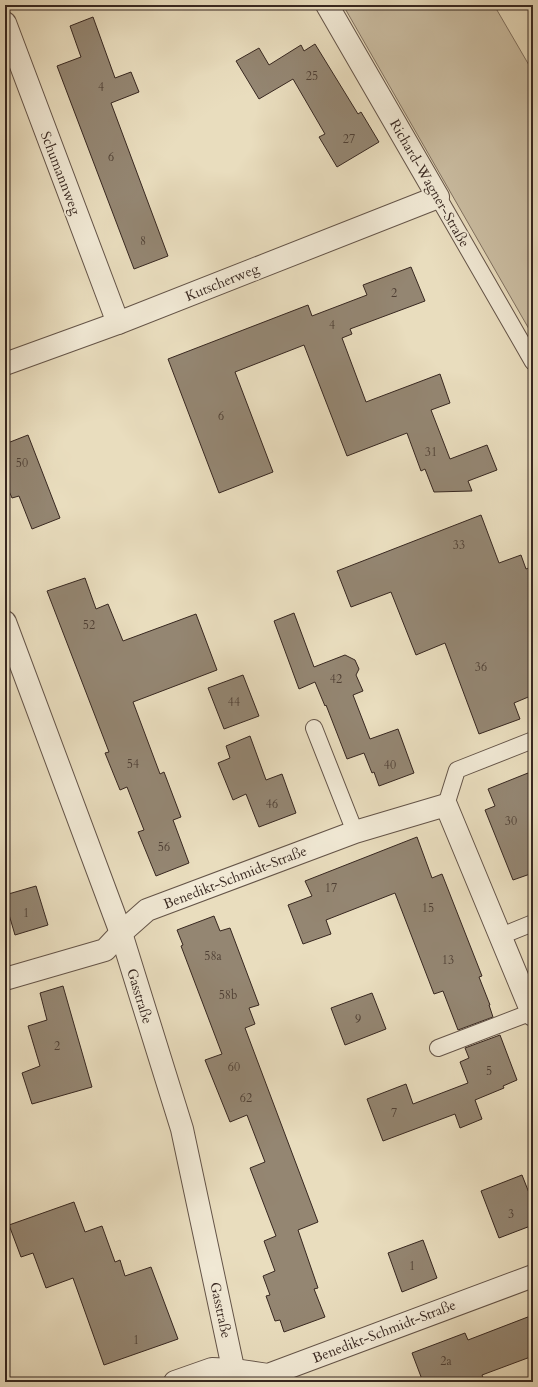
<svg xmlns="http://www.w3.org/2000/svg" width="538" height="1387" font-family="Cardo,serif">
  <style>
    .green { fill: #cbbea3; stroke: #817262 }
    .building { fill: #948672; stroke: #372720 }
    .lines { fill: none; stroke-linecap: round; stroke-linejoin: round }
    .lane-casing { stroke: #645448; stroke-width: 18 }
    .street-casing { stroke: #645448; stroke-width: 24 }
    .lane { stroke: #f1e9d5; stroke-width: 16 }
    .street { stroke: #f1e9d5; stroke-width: 22 }
    .labels { text-anchor: middle; stroke-width: 4; stroke-linejoin: round; paint-order: stroke }
    .number-label { font-size: 12px; fill: #4e3f34 }
    .street-label { font-size: 14px; fill: #372720; stroke: #f1e9d5 }
  </style>
  <rect width="100%" height="100%" fill="#e9ddbe"/>
  <filter id="stains"><feTurbulence type="fractalNoise" baseFrequency=".005" numOctaves="4"/><feColorMatrix values="0 0 0 0 .2 0 0 0 0 .09 0 0 0 0 .02 0 0 0 .5 -.17"/></filter>
  <radialGradient id="worn" r=".72"><stop offset=".6" stop-color="#630" stop-opacity="0"/><stop offset="1" stop-color="#630" stop-opacity=".3"/></radialGradient>
  <polygon class="green" points="343,5 494,5 533,72 533,336"/>
  <g class="building">
    <polygon points="93,17 115,78 131,72 139,92 111,103 168,256 134,269 57,66 81,57 70,26"/>
    <polygon points="315,44 358,114 361,112 379,142 337,167 319,137 325,134 293,79 259,99 236,61 259,48 269,65 301,45 304,51"/>
    <polygon points="411,267 425,301 350,329 352,334 342,338 366,402 440,374 450,403 431,410 450,459 487,445 497,470 468,481 472,491 434,492 425,469 421,471 407,433 347,456 304,345 235,372 273,472 219,493 168,359 308,305 312,316 367,295 363,285"/>
    <polygon points="28,435 60,518 32,529 19,496 12,498 5,482 5,444"/>
    <polygon points="481,515 499,563 521,555 526,569 533,566 533,695 514,703 520,719 479,734 445,643 416,655 391,592 351,607 337,571"/>
    <polygon points="85,578 96,609 108,604 123,641 196,614 217,670 133,702 160,774 164,772 181,817 173,820 189,863 156,876 138,832 144,830 127,787 120,790 105,753 109,752 47,591"/>
    <polygon points="294,613 314,667 345,655 355,660 359,669 356,675 363,691 353,695 370,739 398,729 414,773 379,786 374,772 372,773 364,753 347,759 326,705 325,706 315,682 299,689 274,621"/>
    <polygon points="243,675 259,716 224,729 208,688"/>
    <polygon points="250,736 266,780 282,774 296,813 259,827 246,794 233,800 218,763 230,758 226,746"/>
    <polygon points="528,773 533,787 533,873 513,880 485,810 495,806 488,789"/>
    <polygon points="417,837 432,878 442,874 482,976 479,977 490,1005 489,1005 493,1017 458,1030 443,991 434,994 395,893 326,920 331,934 303,944 288,905 312,896 305,881"/>
    <polygon points="36,886 48,925 15,935 5,901 5,895"/>
    <polygon points="214,916 220,931 230,928 259,1005 249,1008 255,1024 245,1028 318,1222 298,1230 318,1288 314,1289 325,1317 284,1332 280,1320 275,1321 266,1296 270,1295 263,1276 275,1271 264,1241 276,1236 250,1168 265,1162 247,1115 230,1122 205,1060 222,1054 181,946 183,945 177,930"/>
    <polygon points="63,986 92,1087 32,1104 22,1073 40,1066 28,1026 47,1020 40,993"/>
    <polygon points="372,993 386,1029 345,1045 331,1008"/>
    <polygon points="500,1035 517,1080 503,1086 504,1088 475,1100 482,1119 460,1128 455,1114 383,1141 367,1099 406,1084 413,1104 468,1083 460,1062 469,1058 465,1048"/>
    <polygon points="522,1175 533,1203 533,1225 499,1238 481,1191"/>
    <polygon points="74,1202 85,1232 102,1226 115,1262 120,1260 125,1276 151,1267 178,1339 104,1365 73,1278 46,1288 33,1253 21,1257 9,1225"/>
    <polygon points="423,1240 437,1278 402,1292 388,1253"/>
    <polygon points="533,1315 533,1356 482,1375 485,1382 423,1382 412,1353 465,1333 468,1340"/>
  </g>
  <g class="lines">
    <g class="lane-casing">
      <g id="lane">
        <polyline points="438,197 533,362"/>
        <polyline points="314,728 355,832"/>
        <polyline points="446,805 457,770 533,740"/>
        <polyline points="501,936 533,923"/>
        <polyline points="438,1048 532,1012"/>
      </g>
    </g>
    <g class="street-casing">
      <g id="street">
        <polyline points="5,23 118,323"/>
        <polyline points="5,364 118,323 438,197 327,5"/>
        <polyline points="5,622 121,933 182,1129 236,1382"/>
        <polyline points="5,979 105,950 121,933 147,910 355,832 446,805 533,1015"/>
        <polyline points="175,1382 212,1369 234,1370 268,1375 533,1276"/>
      </g>
    </g>
    <use href="#lane" class="lane"/>
    <use href="#street" class="street"/>
  </g>
  <g class="labels">
    <g class="number-label">
      <text x="312" y="80">25</text>
      <text x="101" y="91">4</text>
      <text x="349" y="143">27</text>
      <text x="111" y="161">6</text>
      <text x="143" y="245">8</text>
      <text x="394" y="297">2</text>
      <text x="332" y="329">4</text>
      <text x="221" y="420">6</text>
      <text x="431" y="456">31</text>
      <text x="22" y="467">50</text>
      <text x="459" y="549">33</text>
      <text x="89" y="629">52</text>
      <text x="481" y="671">36</text>
      <text x="336" y="683">42</text>
      <text x="234" y="706">44</text>
      <text x="133" y="768">54</text>
      <text x="390" y="769">40</text>
      <text x="272" y="808">46</text>
      <text x="511" y="825">30</text>
      <text x="164" y="851">56</text>
      <text x="331" y="892">17</text>
      <text x="428" y="912">15</text>
      <text x="26" y="917">1</text>
      <text x="213" y="960">58a</text>
      <text x="448" y="964">13</text>
      <text x="228" y="999">58b</text>
      <text x="358" y="1023">9</text>
      <text x="57" y="1050">2</text>
      <text x="234" y="1071">60</text>
      <text x="489" y="1075">5</text>
      <text x="246" y="1102">62</text>
      <text x="394" y="1117">7</text>
      <text x="511" y="1218">3</text>
      <text x="412" y="1270">1</text>
      <text x="136" y="1344">1</text>
      <text x="446" y="1365">2a</text>
    </g>
    <g class="street-label">
      <text transform="translate(61 173) rotate(69)" y="5">Schumannweg</text>
      <text transform="translate(430 183) rotate(60)" y="5">Richard-Wagner-Straße</text>
      <text transform="translate(222 282) rotate(-22)" y="5">Kutscherweg</text>
      <text transform="translate(235 877) rotate(-21)" y="5">Benedikt-Schmidt-Straße</text>
      <text transform="translate(140 996) rotate(73)" y="5">Gasstraße</text>
      <text transform="translate(221 1310) rotate(78)" y="5">Gasstraße</text>
      <text transform="translate(384 1331) rotate(-21)" y="5">Benedikt-Schmidt-Straße</text>
    </g>
  </g>
  <rect width="538" height="1387" fill="none" stroke="#e9ddbe" stroke-width="20"/>
  <rect x="6" y="6" width="526" height="1375" fill="none" stroke="#372720" stroke-width="2"/>
  <rect x="10" y="10" width="518" height="1367" fill="none" stroke="#372720"/>
  <rect width="100%" height="100%" filter="url(#stains)"/>
  <rect width="100%" height="100%" fill="url(#worn)"/>
</svg>
